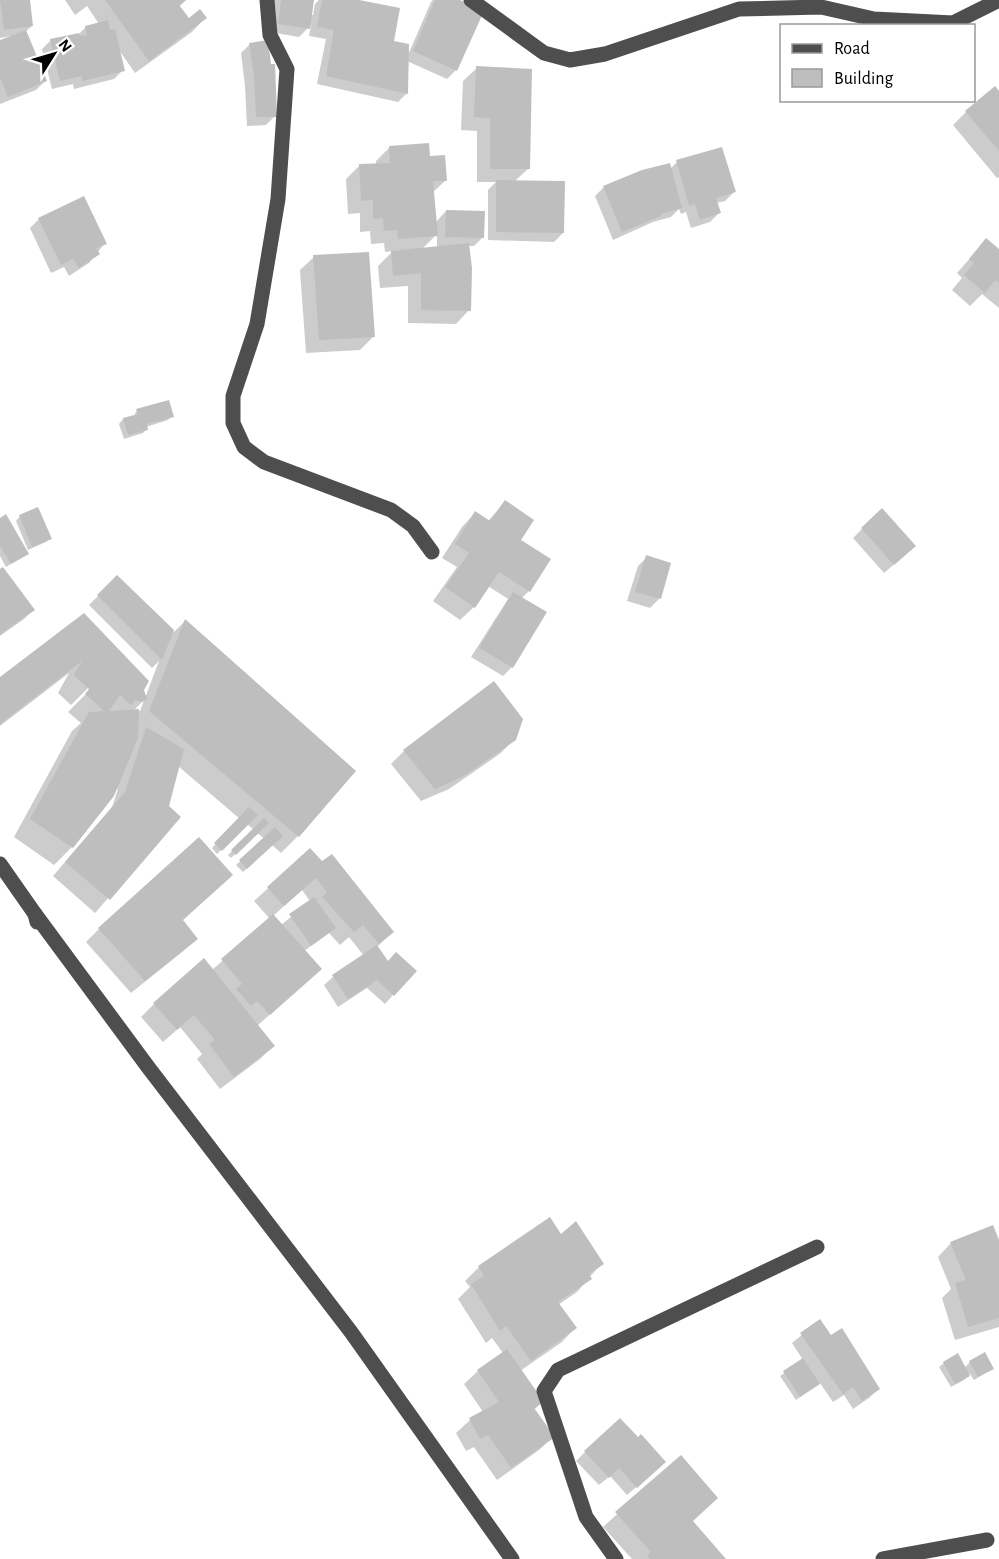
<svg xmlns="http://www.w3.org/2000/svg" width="999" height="1559" font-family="'Alegreya Sans',sans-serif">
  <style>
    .shadow { fill: #0003; fill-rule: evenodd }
    .building { fill: #bebebe }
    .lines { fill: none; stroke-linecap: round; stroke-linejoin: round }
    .minor { stroke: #4e4e4e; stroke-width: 15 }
  </style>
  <rect width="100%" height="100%" fill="#fff"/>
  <g class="shadow">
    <polygon points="0,0 28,0 32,26 25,32 45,81 36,90 0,104 0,42 11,36 0,38"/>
    <polygon points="65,0 186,0 179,7 188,20 205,18 192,32 135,73 119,50 123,70 114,79 74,89 73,84 52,89 42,49 51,40 78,35 86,27 99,24 87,6 75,15"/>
    <polygon points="274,0 312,0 310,15 313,15 315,4 319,0 351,0 392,42 408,55 431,2 433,0 456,0 456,70 447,79 407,61 407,93 398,102 317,84 326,39 309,36 311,25 299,37 270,32"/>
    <polygon points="250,44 269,66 275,116 266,125 247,126 245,86 241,53"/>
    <polygon points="477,68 528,169 515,181 563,233 554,242 488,240 488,190 496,182 477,182 477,131 461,130 463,81"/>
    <polygon points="999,93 999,177 997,178 953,125 966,112"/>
    <path d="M389,148L429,158L445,181L432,193L435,223L446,211L483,237L474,246H468L469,310L456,324L408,323V286L380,288L378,266L393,251L385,252L384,243L371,244L370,231L360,232V213L348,214L346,179L360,165H376V161ZM437,234V248L422,249Z"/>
    <polygon points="677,162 734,192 725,201 716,203 719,213 710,222 691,228 686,212 681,214 679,209 671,217 653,222 613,240 595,196 604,187 670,169"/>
    <polygon points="84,198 105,243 89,263 69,276 64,267 51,273 30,228 39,219"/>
    <polygon points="986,240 999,251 999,308 982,294 970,306 952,290 962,278 957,273"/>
    <polygon points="314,257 374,336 360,350 306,353 300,270"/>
    <polygon points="137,410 172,416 168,420 146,427 147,429 143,433 124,439 119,424 123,419 134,416"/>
    <polygon points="505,502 519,541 529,591 521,599 512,667 503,676 471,657 508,599 488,586 474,607 460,620 433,601 457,567 442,558 462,527 475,513 488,521"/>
    <polygon points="20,516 50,538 46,542 28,550 16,521"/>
    <polygon points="0,520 27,554 6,567 0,556"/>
    <polygon points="862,529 905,555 884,573 853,538"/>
    <polygon points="647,557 670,564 659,599 650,608 627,601 638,566"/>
    <polygon points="0,571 33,610 24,619 0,636"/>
    <path d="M117,577L174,632L185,621L298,836L281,853L272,845L243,872L236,865L265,839L257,833L231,858L228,855L254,830L247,824L217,854L212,848L240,819L178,766L167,806L179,817L95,913L53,876L112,807L118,789L115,788L113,795L72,847L54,865L14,837L72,731L81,723L68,712L91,689L89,687L71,705L58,693L69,673L0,726V679L84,615L143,689L145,698L159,661L152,668L89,605ZM144,700L140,711H133Z"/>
    <polygon points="514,739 501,753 449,789 421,801 391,764 404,751"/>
    <path d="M310,850L392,932L377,947L393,995L385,1004L367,988L338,1007L324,985L333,977L364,956L349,937L340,945L329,933L304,951L306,982L257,1026L273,1046L260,1059L220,1089L197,1059L202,1054L180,1027L163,1042L141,1017L154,1004L212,970L270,919L254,901ZM302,890L310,901L281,925L273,916Z"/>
    <polygon points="182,921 196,939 182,952 131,993 86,942 99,929"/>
    <polygon points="550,1219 561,1236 602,1263 577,1292 558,1305 575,1328 562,1342 520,1371 542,1402 534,1410 553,1437 539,1450 497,1480 474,1447 466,1451 456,1433 470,1420 483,1412 464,1384 478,1371 503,1353 492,1338 486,1343 458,1299 470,1287 465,1281 479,1267"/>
    <polygon points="951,1243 999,1244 999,1327 955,1340 942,1298 951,1289 938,1257"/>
    <polygon points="819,1321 831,1337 878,1389 869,1398 853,1409 844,1395 833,1402 820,1383 796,1400 780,1376 803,1360 792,1343"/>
    <polygon points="970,1362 992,1369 974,1380 970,1374 964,1380 951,1387 939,1367 944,1363 964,1368"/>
    <polygon points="637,1439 655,1471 627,1495 610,1476 599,1485 576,1461 585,1452"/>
    <polygon points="680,1457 691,1522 724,1559 632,1559 603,1527"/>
  </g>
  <g class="building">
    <polygon points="0,0 30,0 33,26 4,30"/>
    <polygon points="105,0 186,0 179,5 189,18 200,9 207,18 149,61"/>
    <polygon points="281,0 314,0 310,29 278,24"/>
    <polygon points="322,0 359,0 400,8 394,41 409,44 408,94 326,76 334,30 317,27"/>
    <polygon points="435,0 460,0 484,11 457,71 413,51"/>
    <polygon points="108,20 110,30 115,29 125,71 82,81 82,76 60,81 50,39 79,33 80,36 87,35 85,26"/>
    <polygon points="26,30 47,81 8,97 0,78 0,40"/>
    <polygon points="268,40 271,64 275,64 277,117 256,117 254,76 249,43"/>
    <polygon points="476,66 532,69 530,169 490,169 490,118 474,117"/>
    <polygon points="995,86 999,91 999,151 965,111"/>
    <polygon points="429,143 430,156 445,155 447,181 433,181 438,236 398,239 397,230 384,231 383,218 373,219 373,200 361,201 359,164 390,163 389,146"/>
    <polygon points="722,147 736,192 716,198 721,213 700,220 695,204 689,206 676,160"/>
    <polygon points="670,163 682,208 661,214 661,216 622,232 603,186 642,170"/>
    <polygon points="496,180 565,181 564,233 496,232"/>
    <polygon points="84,196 107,244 96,248 100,254 79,268 73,259 61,265 38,218"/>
    <polygon points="446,210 485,211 484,238 445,237"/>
    <polygon points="986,238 999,249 999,283 995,280 985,293 964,275 974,263 969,259"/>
    <polygon points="469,243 472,268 471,311 421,310 421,273 393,276 391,251"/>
    <polygon points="369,252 375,337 319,340 313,255"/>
    <polygon points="169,400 174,417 147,424 148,430 128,435 123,418 138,414 136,409"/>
    <polygon points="505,500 534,520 521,540 551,559 530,592 499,572 475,608 445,587 469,553 455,544 475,511 490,521"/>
    <polygon points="38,507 52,539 32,547 19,515"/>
    <polygon points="882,508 916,546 894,565 861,528"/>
    <polygon points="6,514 29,554 11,564 0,546 0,518"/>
    <polygon points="646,555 671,563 661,599 635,592"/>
    <polygon points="3,567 35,610 0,634 0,569"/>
    <polygon points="117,575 174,630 162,660 97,595"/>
    <polygon points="513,592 547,612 513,668 479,648"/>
    <polygon points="84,613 149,681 144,690 147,699 142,702 135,700 131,705 120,695 109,711 139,709 138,738 114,796 73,848 30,819 89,712 104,711 85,694 89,689 74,675 82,661 0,724 0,677"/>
    <polygon points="185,619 356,771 299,837 149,711"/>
    <polygon points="494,681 523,719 516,740 464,776 435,789 403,750"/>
    <polygon points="146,727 184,749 169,806 181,817 110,900 65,862 125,792"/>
    <polygon points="249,807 258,815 222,851 214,843"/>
    <polygon points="264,818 269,823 236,855 231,850"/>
    <polygon points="275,827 283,836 247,869 239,860"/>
    <polygon points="199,837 233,875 183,920 198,939 145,981 98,928"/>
    <polygon points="310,848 322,861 332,854 394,932 379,944 363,925 354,932 322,897 327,892 316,878 284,906 267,887"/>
    <polygon points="314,897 336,928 311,946 289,914"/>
    <polygon points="273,914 322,969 270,1015 257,1001 251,1006 236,989 242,984 221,959"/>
    <polygon points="377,945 388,961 396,952 417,971 394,996 377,980 348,999 332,975"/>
    <polygon points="204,958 275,1046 234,1077 209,1044 215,1040 194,1015 177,1030 153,1003"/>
    <polygon points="550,1217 561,1234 576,1221 604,1264 589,1274 592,1279 558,1302 577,1328 531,1361 506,1326 500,1331 471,1284 484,1276 478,1266"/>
    <polygon points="993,1225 999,1240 999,1318 968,1327 955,1283 966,1280 950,1242"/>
    <polygon points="820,1319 831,1335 842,1328 880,1389 862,1401 853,1387 843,1394 800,1333"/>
    <polygon points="507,1349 544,1402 534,1408 555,1437 511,1468 488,1435 480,1439 469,1418 499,1402 477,1370"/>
    <polygon points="985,1352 994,1369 978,1377 969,1361"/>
    <polygon points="958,1353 970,1376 955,1384 943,1362"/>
    <polygon points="803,1358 820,1384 800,1397 783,1371"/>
    <polygon points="620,1418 638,1437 641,1434 666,1462 637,1488 619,1468 609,1478 584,1451"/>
    <polygon points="681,1455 718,1498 693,1521 726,1559 650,1559 647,1556 651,1552 615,1512"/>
  </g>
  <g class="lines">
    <g class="minor">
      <polyline points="267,0 270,35 287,69 278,199 257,324 233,396 233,423 244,447 264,462 391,510 413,526 432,552"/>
      <polyline points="471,0 544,53 570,60 605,54 739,9 821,7 874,19 953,23 999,0"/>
      <polyline points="0,864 35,914 37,922"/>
      <polyline points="35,914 148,1067 351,1332 512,1559"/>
      <polyline points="616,1559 586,1517 544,1391 558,1370 817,1247"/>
      <polyline points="883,1559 987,1540"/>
    </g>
  </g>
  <rect x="780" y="24" width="195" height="78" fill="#ffffff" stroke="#999999" stroke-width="1.5"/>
  <rect x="792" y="44" width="30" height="9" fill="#4e4e4e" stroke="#999999" stroke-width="1.5"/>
  <text x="834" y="54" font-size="18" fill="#000000">Road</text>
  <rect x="792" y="69" width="30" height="18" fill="#bebebe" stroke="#999999" stroke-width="1.5"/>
  <text x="834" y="84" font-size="18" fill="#000000">Building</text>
  <g transform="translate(54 54) rotate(53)" stroke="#ffffff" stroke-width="4.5" paint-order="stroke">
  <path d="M0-4.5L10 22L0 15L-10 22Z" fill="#000000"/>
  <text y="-9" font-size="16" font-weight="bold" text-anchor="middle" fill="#000000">N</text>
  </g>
</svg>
